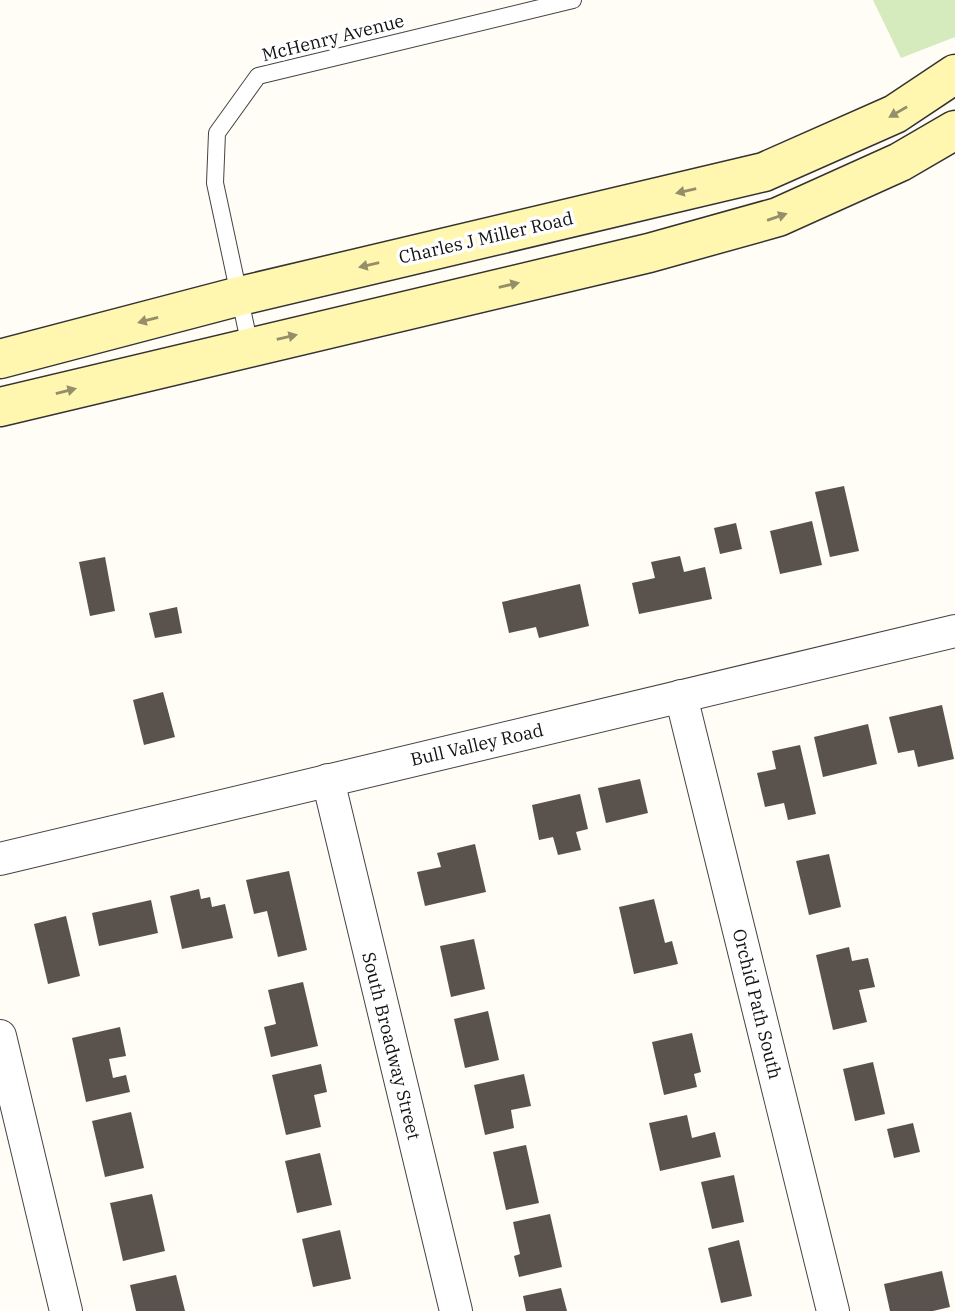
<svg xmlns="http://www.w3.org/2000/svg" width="955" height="1311" font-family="'IBM Plex Serif',serif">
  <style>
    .green { fill: #d5ebbd }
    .building { fill: #5a524d }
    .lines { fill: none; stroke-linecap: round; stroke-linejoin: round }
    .lane-casing { stroke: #444; stroke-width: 18 }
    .street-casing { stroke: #444; stroke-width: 34 }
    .secondary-casing { stroke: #333; stroke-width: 41 }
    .lane { stroke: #fff; stroke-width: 16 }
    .street { stroke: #fff; stroke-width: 32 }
    .secondary { stroke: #fff6b0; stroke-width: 38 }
    .oneway { fill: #948f68 }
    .labels { text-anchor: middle; stroke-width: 7; stroke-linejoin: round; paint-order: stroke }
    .street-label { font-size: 18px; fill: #111; stroke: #fff }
  </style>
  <rect width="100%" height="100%" fill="#fffdf5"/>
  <polygon class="green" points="873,0 955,0 955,37 901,58"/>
  <g class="building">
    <polygon points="844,486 859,551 830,557 815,492"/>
    <polygon points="812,521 822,565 780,574 770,531"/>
    <polygon points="736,523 742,549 720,554 714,528"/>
    <polygon points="680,556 684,572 705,567 712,599 639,614 632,583 655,578 651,562"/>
    <polygon points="105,557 115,611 90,616 79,562"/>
    <polygon points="580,584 589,626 539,638 536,627 509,633 502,602"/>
    <polygon points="177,607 182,633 155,638 149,613"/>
    <polygon points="163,692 175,737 144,745 133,700"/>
    <polygon points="942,705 954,759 918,767 914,750 898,753 889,717"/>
    <polygon points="868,724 877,764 823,777 814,737"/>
    <polygon points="800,745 816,814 788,820 784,803 765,807 757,773 776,769 772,751"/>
    <polygon points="640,779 648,813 606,823 598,788"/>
    <polygon points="580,794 588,829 576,832 581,850 558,855 553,837 539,840 532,805"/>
    <polygon points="475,844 486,892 425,906 417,872 441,867 437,853"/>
    <polygon points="829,854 841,907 809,915 796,861"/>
    <polygon points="289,871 307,950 278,957 267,911 254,914 246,880"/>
    <polygon points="199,889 201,899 210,897 212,907 225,904 233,938 182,949 170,896"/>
    <polygon points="654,899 665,943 672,941 678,964 634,974 619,907"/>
    <polygon points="151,900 158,933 99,946 92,913"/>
    <polygon points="66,916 80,976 48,984 34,924"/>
    <polygon points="474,939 485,989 451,997 440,946"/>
    <polygon points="849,947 852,961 868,958 875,987 859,990 867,1022 833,1030 816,955"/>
    <polygon points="303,982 318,1046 271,1057 264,1027 276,1024 268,990"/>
    <polygon points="488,1011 499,1060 465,1068 454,1019"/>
    <polygon points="120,1027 126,1056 109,1059 113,1078 126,1075 130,1092 86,1102 72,1038"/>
    <polygon points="692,1033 701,1072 694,1074 697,1087 664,1095 652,1042"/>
    <polygon points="873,1062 885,1114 855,1121 843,1069"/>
    <polygon points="321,1064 327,1092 314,1095 321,1127 286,1135 272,1075"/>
    <polygon points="524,1074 531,1106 511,1110 514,1128 485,1135 474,1085"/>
    <polygon points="131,1112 144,1168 105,1177 92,1121"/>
    <polygon points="687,1115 692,1138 715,1132 721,1157 660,1171 649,1123"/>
    <polygon points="913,1123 920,1152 894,1158 887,1129"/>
    <polygon points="526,1145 539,1203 506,1210 493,1152"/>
    <polygon points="320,1153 332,1205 297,1213 285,1161"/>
    <polygon points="734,1175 744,1222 712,1229 701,1182"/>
    <polygon points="152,1194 165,1251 123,1261 110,1203"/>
    <polygon points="550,1214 562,1267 519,1277 514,1256 520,1254 513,1222"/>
    <polygon points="340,1230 351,1279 313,1287 302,1239"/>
    <polygon points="739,1240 752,1296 721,1303 708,1248"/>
    <polygon points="942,1271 950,1307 933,1311 890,1311 884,1284"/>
    <polygon points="176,1275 185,1311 136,1311 130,1285"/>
    <polygon points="561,1288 567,1311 526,1311 523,1296"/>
  </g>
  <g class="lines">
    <g class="lane-casing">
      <polyline id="lane" points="250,346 215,183 217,133 258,76 573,0"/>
    </g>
    <g class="street-casing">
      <g id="street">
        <polyline points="681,696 833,1311"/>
        <polyline points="328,780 456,1311"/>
        <polyline points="0,859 955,631"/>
        <polyline points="0,1036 66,1311"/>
      </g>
    </g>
    <g class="secondary-casing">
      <g id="secondary">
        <polyline points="0,359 240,296 764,172 895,114 955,74"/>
        <polyline points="0,407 649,253 778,217 900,162 955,130"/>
      </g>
    </g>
    <use href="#lane" class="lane"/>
    <use href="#street" class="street"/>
    <use href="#secondary" class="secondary"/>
  </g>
  <defs><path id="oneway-solid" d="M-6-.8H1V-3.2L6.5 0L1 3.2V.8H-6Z" transform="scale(1.75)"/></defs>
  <g class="oneway">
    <use href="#oneway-solid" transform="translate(898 112) rotate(150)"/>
    <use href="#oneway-solid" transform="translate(686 191) rotate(167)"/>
    <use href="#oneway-solid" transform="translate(777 217) rotate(-19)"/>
    <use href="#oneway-solid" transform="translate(369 265) rotate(167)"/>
    <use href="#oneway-solid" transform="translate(509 285) rotate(-13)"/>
    <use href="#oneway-solid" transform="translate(148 320) rotate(165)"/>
    <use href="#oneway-solid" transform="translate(287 337) rotate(-13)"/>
    <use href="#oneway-solid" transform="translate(66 391) rotate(-14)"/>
  </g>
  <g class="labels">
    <g class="street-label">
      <text transform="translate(333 38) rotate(-14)" y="6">McHenry Avenue</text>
      <text transform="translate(486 238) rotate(-13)" y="6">Charles J Miller Road</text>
      <text transform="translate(477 745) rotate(-13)" y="6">Bull Valley Road</text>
      <text transform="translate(757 1004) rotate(76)" y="6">Orchid Path South</text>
      <text transform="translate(391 1046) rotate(76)" y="6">South Broadway Street</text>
    </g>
  </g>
</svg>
